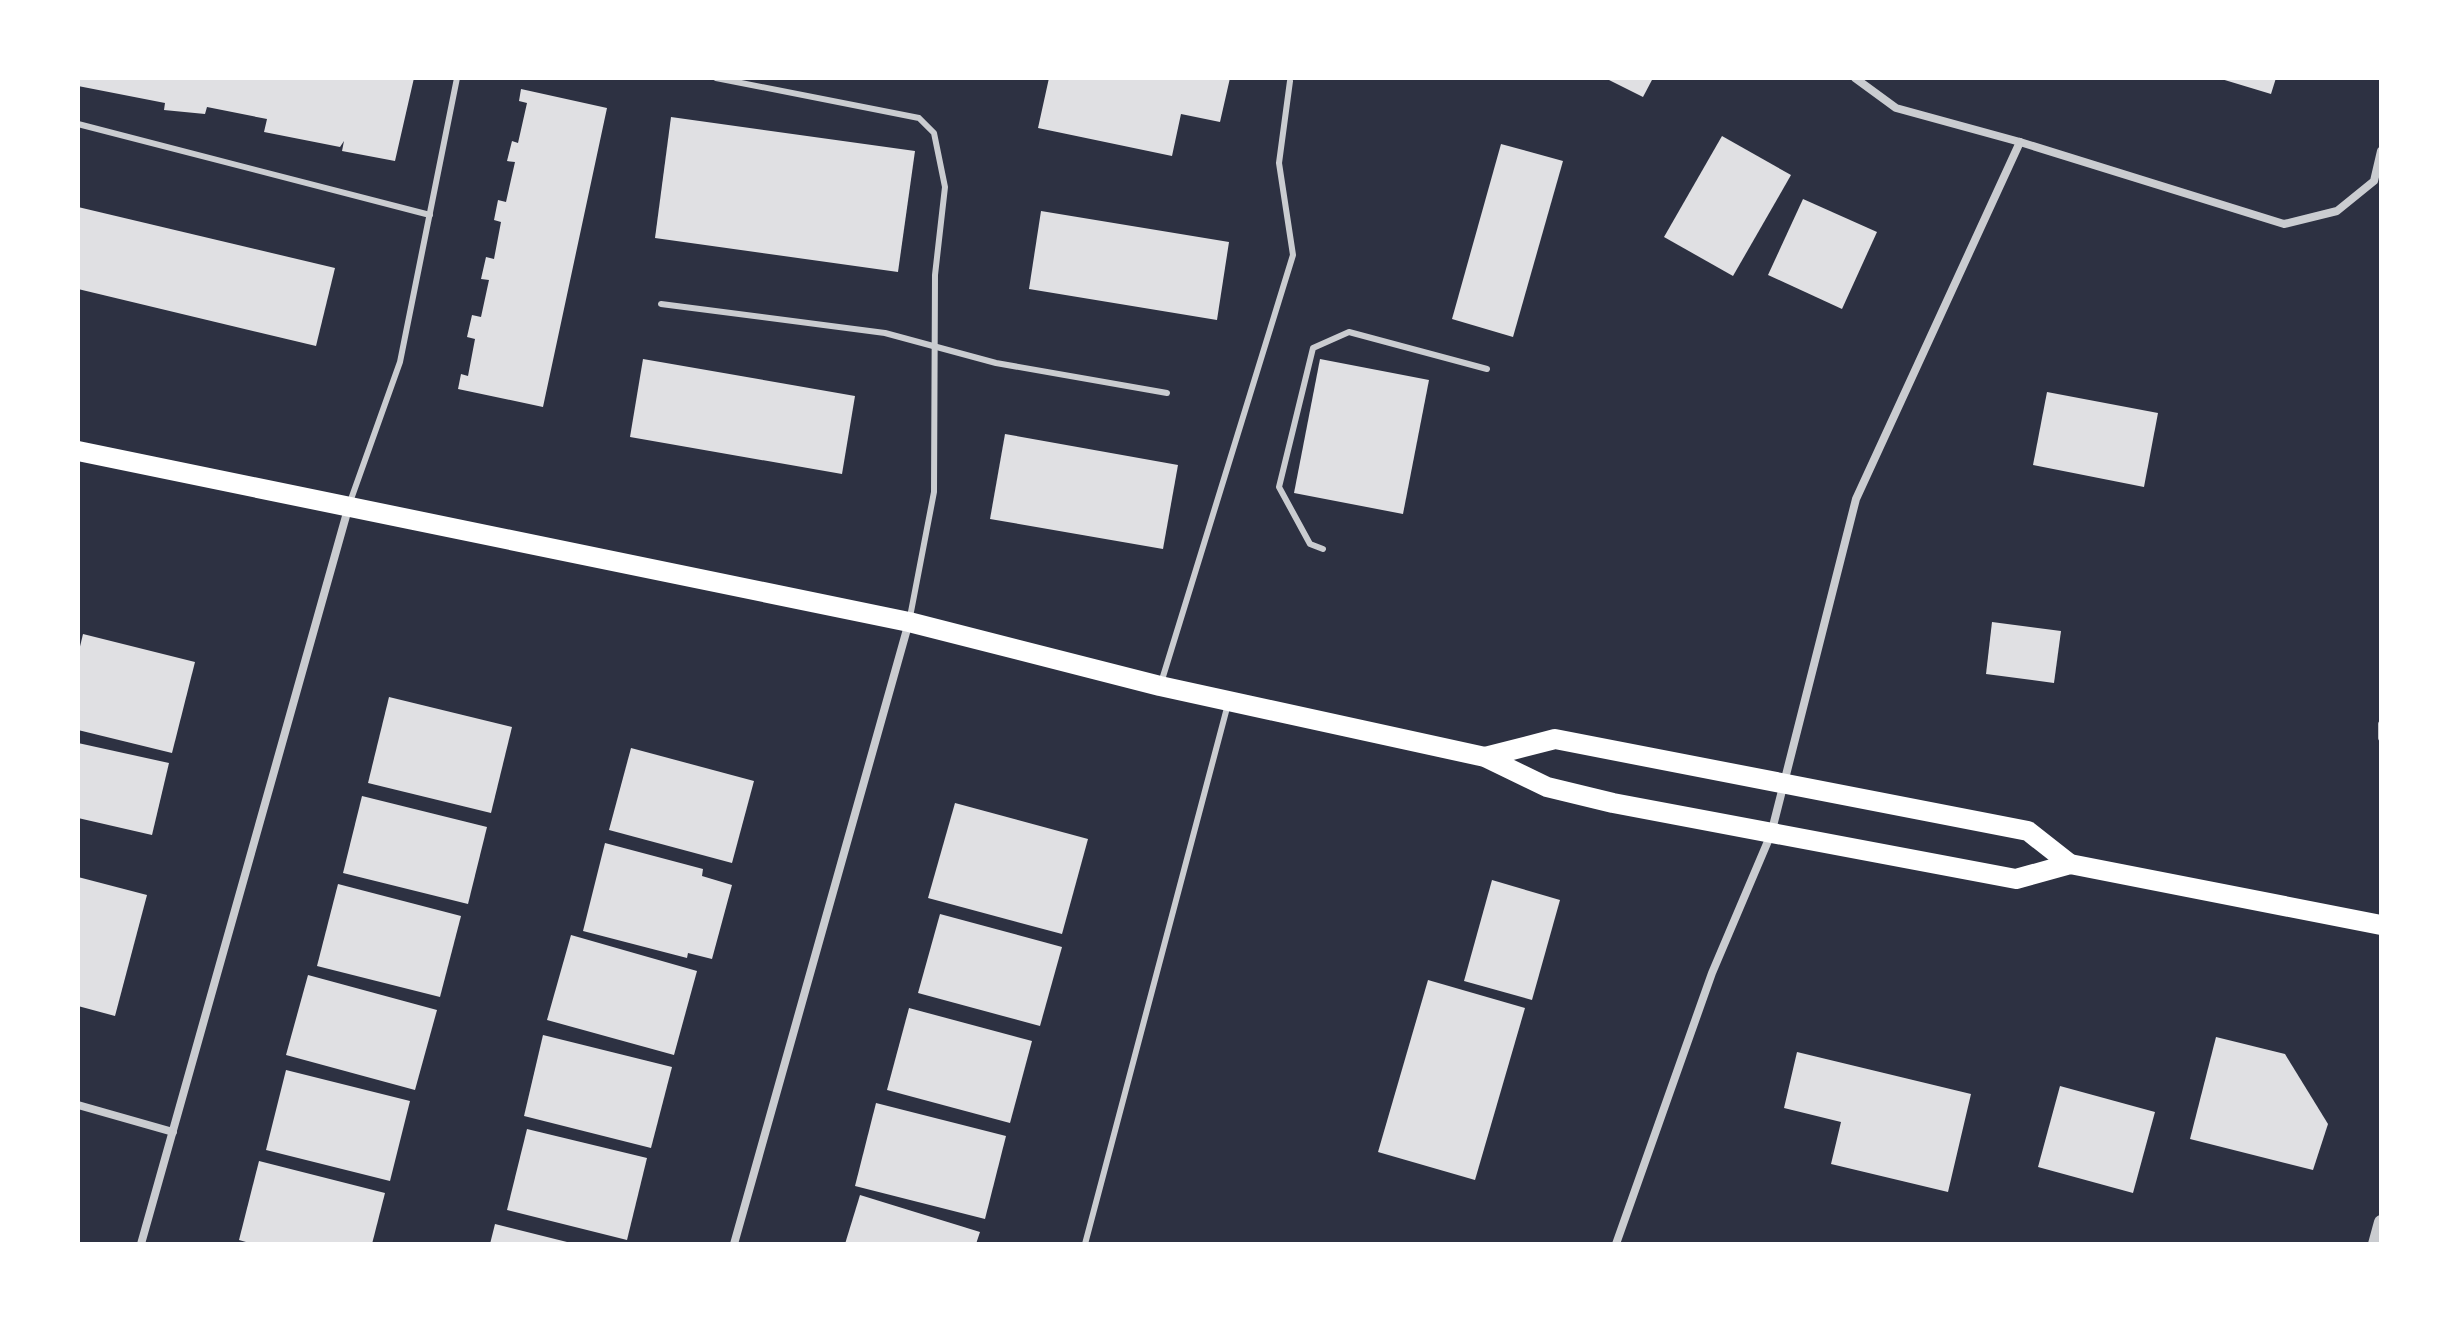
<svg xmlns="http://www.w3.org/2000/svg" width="2459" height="1322" font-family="Literata,serif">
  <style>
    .building { fill: #e0e0e3 }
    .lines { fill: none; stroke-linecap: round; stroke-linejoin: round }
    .service { stroke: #caccd0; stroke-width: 6 }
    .minor { stroke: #caccd0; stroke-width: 8 }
    .tertiary { stroke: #caccd0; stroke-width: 14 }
    .primary { stroke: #fff; stroke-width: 20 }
  </style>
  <rect width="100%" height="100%" fill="#2d3142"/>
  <g class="building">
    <polygon points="78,78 414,78 395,161 342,151 344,141 340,147 264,132 267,119 207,107 205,114 164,110 165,103 78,86"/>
    <polygon points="1049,78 1230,78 1220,122 1181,114 1172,156 1038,128"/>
    <polygon points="1605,78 1653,78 1643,97"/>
    <polygon points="2218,78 2276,78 2271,94"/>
    <polygon points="521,89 607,108 543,407 458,389 461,374 468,376 475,339 467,337 472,315 481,317 489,280 481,279 486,257 494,259 501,222 494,220 498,200 506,202 515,162 507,161 512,141 518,143 527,103 519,101"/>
    <polygon points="671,117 915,151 898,272 655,238"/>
    <polygon points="1722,136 1791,175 1733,276 1664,237"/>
    <polygon points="1501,144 1563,161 1513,337 1452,319"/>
    <polygon points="1803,199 1877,232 1842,309 1768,275"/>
    <polygon points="78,207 335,268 316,346 78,289"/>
    <polygon points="1041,211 1229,242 1217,320 1029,289"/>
    <polygon points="643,359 855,396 842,474 630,437"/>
    <polygon points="1320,359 1429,380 1403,514 1294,493"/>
    <polygon points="2047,392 2158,413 2144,487 2033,465"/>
    <polygon points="1005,434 1178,465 1163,549 990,519"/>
    <polygon points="1992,622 2061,631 2054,683 1986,674"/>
    <polygon points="83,634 195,662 172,753 78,730 78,655"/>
    <polygon points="389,697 512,727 491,813 368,783"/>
    <polygon points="78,743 169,763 152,835 78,818"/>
    <polygon points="631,748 754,781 732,863 609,830"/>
    <polygon points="362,796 487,827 468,904 343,873"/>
    <polygon points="955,803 1088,839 1062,934 928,898"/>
    <polygon points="605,843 703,869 702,876 732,885 712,959 688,953 687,958 583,931"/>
    <polygon points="78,877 147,895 115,1016 78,1006"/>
    <polygon points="1492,880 1560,900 1532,1000 1464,981"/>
    <polygon points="338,884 461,916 440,997 317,966"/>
    <polygon points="940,914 1062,947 1040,1026 918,993"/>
    <polygon points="571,935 697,971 674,1055 547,1020"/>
    <polygon points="308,975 437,1010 415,1090 286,1055"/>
    <polygon points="1428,980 1525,1008 1475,1180 1378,1152"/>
    <polygon points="909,1008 1032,1041 1010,1123 887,1090"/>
    <polygon points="543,1035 672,1067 651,1148 524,1116"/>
    <polygon points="2216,1037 2285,1054 2328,1124 2313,1170 2190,1139"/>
    <polygon points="1797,1052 1971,1094 1948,1192 1831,1164 1841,1122 1784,1108"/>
    <polygon points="286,1070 410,1101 390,1181 266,1150"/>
    <polygon points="2060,1086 2155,1112 2133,1193 2038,1167"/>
    <polygon points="876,1103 1006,1136 985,1219 855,1186"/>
    <polygon points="527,1129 647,1158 627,1240 507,1210"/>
    <polygon points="259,1161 385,1193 372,1244 253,1244 239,1240"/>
    <polygon points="860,1195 980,1232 976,1244 845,1244"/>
    <polygon points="495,1224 571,1243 571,1244 490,1244"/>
  </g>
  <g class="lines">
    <g class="service">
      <polyline points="716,78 919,118 934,133 945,187 935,275 934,492 910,617"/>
      <polyline points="78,124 430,215"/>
      <polyline points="661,304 885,333 996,363 1167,393"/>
      <polyline points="350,502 400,362 457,78"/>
      <polyline points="1323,549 1310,544 1279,487 1313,348 1349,332 1487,369"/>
      <polyline points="1161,683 1293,255 1279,163 1290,81"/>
      <polyline points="2381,724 2381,738"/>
      <polyline points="1085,1244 1228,704"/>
    </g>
    <g class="minor">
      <polyline points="1855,78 1896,108 2020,142 2284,224 2337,211 2374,181 2381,151"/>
      <polyline points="78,1105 173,1132"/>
      <polyline points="141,1244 348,509"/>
      <polyline points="734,1244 909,622"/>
      <polyline points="1616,1244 1712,973 1771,834 1856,499 2020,142"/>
    </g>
    <polyline class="tertiary" points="2375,1244 2381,1222"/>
    <g class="primary">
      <polyline points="78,451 909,622 1160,686 1485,757 1547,787 1613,803 2016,879 2070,864 2381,925"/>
      <polyline points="1485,757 1555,739 2028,831 2070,864"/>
    </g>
  </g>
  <rect width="2459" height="1322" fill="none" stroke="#ffffff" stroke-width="160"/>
</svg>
